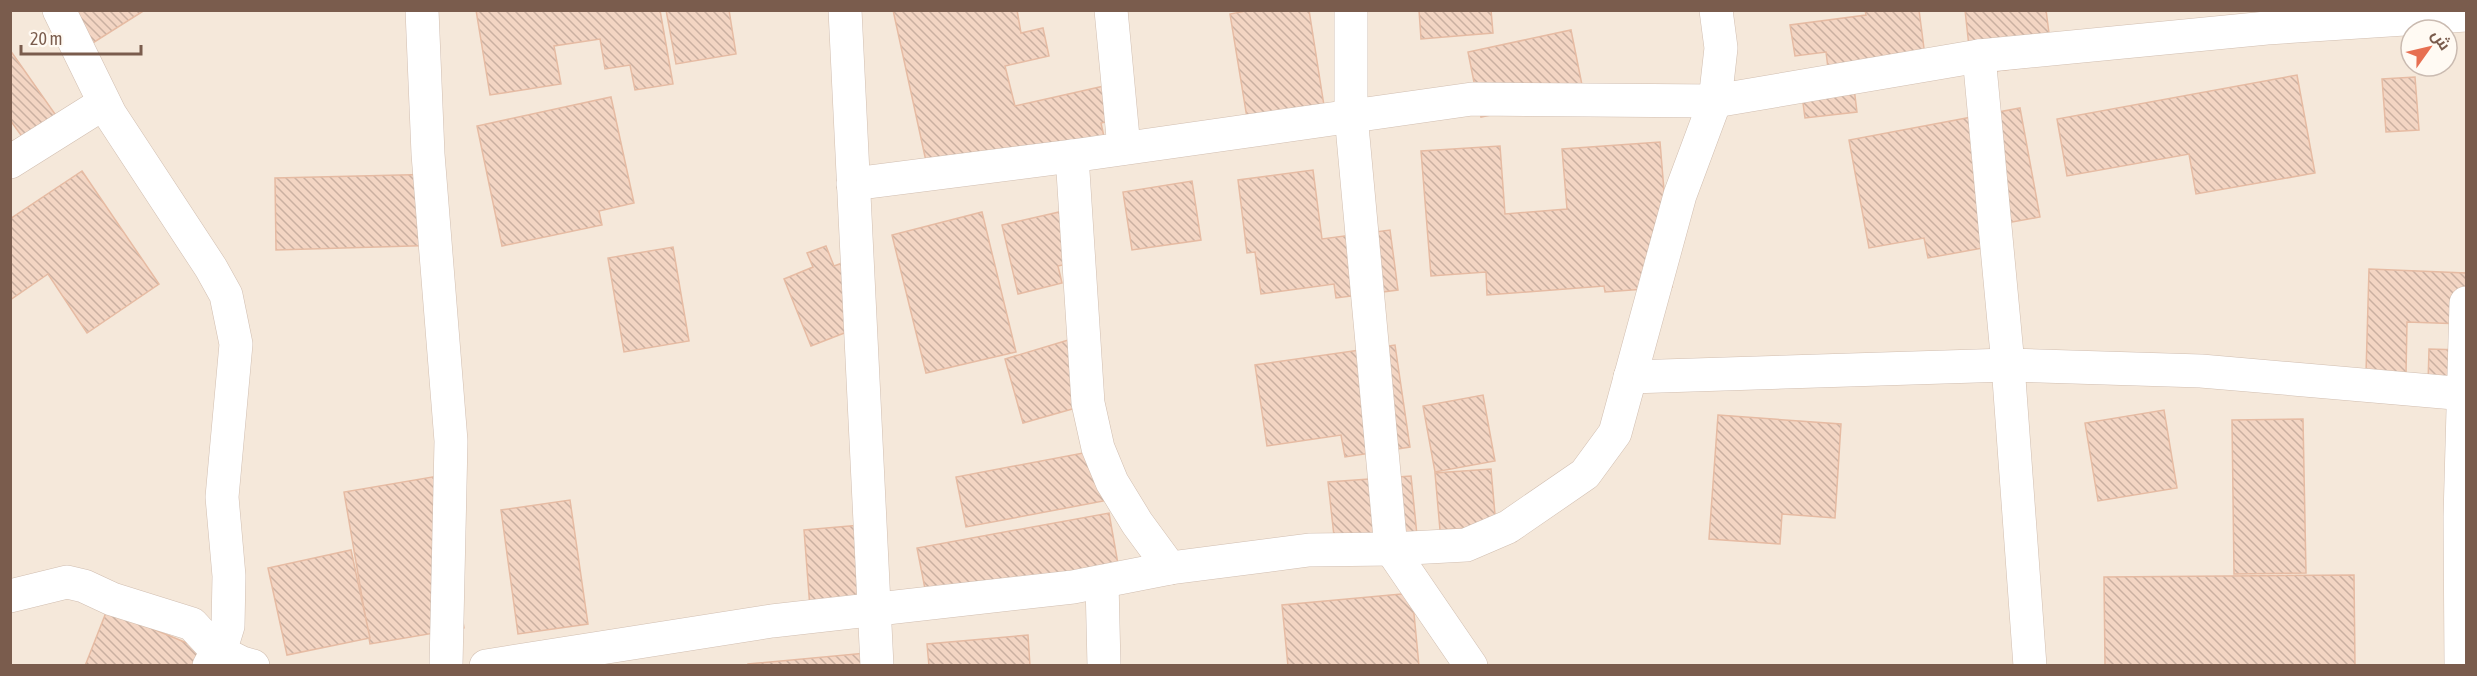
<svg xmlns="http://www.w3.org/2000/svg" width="2477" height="676" font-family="'Asap Condensed',Cairo,sans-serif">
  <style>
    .residential { fill: #f5e8da; fill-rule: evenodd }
    .building { fill: url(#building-back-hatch); stroke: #e6bba3; stroke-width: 1.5 }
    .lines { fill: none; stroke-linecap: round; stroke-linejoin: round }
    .minor-casing { stroke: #d1beb0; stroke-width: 34 }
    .minor { stroke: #fff; stroke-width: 33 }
  </style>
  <defs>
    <pattern id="building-back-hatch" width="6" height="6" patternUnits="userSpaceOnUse" patternTransform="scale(1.5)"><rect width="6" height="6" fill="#f3d5c3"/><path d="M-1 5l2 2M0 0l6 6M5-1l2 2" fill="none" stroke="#cab0a1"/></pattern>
  </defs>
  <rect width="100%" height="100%" fill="#fdf6ec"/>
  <path class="residential" d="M11,11H2466V665H11ZM2411,30H2447V66H2411Z"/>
  <g class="building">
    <polygon points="50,10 145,10 77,53"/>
    <polygon points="476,10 660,10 673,84 635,90 630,65 605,69 600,39 554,46 561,84 490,95"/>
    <polygon points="666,10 729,10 736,54 676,64"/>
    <polygon points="893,10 1017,10 1021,33 1043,28 1049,56 1005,66 1015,106 1122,82 1129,117 1101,123 1106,146 931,184"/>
    <polygon points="1251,10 1309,10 1325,112 1248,124 1230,14"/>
    <polygon points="1419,10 1491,10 1493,33 1421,39"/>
    <polygon points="1865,10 1919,10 1928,79 1854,88 1857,112 1805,118 1801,88 1830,84 1826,52 1795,56 1790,25 1866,15"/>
    <polygon points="1965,10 2046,10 2053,64 1972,74"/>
    <polygon points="1571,30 1584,95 1481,117 1468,52"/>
    <polygon points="10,50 62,124 29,146 10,120"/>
    <polygon points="2297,75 2315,173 2196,194 2189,154 2067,176 2057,119"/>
    <polygon points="2415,77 2419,130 2386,132 2382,79"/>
    <polygon points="611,97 634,203 599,211 602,225 502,246 477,126"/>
    <polygon points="2020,108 2040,217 1990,226 1994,246 1928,258 1924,238 1869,248 1849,140"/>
    <polygon points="1660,142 1672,287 1605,292 1604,286 1487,295 1486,272 1431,276 1421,151 1500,146 1505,214 1567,209 1562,149"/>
    <polygon points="1313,170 1322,239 1390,230 1398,290 1336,298 1334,284 1261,294 1255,252 1247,253 1238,180"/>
    <polygon points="82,171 159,284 87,333 48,274 10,300 10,219"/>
    <polygon points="442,174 445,245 276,250 275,178"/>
    <polygon points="1192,181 1201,240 1132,250 1123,192"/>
    <polygon points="1068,210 1080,261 1058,266 1062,283 1018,294 1002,225"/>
    <polygon points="982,212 1016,352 926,373 892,235"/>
    <polygon points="826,246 834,266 845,262 870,323 811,346 784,279 813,267 807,253"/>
    <polygon points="673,247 689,341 624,352 608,258"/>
    <polygon points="2369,269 2466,273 2466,385 2428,384 2429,349 2463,350 2464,324 2407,322 2406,374 2366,373"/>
    <polygon points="1085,335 1104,400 1023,423 1005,359"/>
    <polygon points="1395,345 1410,447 1345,457 1341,435 1267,446 1255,365"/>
    <polygon points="1483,395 1495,461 1435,472 1423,406"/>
    <polygon points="2164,410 2177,488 2098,501 2085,423"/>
    <polygon points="1718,415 1841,424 1835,518 1782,514 1780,544 1709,539"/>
    <polygon points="2303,419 2306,573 2234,574 2232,420"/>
    <polygon points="1104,449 1114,499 966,527 956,477"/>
    <polygon points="1491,469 1496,526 1440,530 1435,473"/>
    <polygon points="438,476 464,628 370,644 344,492"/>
    <polygon points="1411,476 1418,545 1336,554 1328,482"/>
    <polygon points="570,500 588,624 518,634 501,510"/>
    <polygon points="1109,513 1118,564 927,599 917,548"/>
    <polygon points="872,524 879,602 810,608 804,530"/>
    <polygon points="351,550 370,638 287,655 268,568"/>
    <polygon points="2354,575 2355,666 2105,666 2104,577"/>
    <polygon points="1412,593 1419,666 1288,666 1282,605"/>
    <polygon points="107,610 228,660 226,666 85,666"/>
    <polygon points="1028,635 1030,666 929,666 927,644"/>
    <polygon points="877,652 879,666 748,666 748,664"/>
  </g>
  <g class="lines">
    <g class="minor-casing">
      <g id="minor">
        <polyline points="59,10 110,114 211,268 226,295 236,344 222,497 229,576 228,626 224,639 209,666"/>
        <polyline points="422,10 428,154 451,441 446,666"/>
        <polyline points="845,10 877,666"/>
        <polyline points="1111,10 1124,148"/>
        <polyline points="1351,10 1351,115 1391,549 1471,666"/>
        <polyline points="1979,56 2008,365 2030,666"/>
        <polyline points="1072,156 1088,403 1098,448 1112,482 1137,523 1170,568 1309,550 1391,549 1466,545 1508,527 1585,474 1615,433 1680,195 1715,101 1721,48 1716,10"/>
        <polyline points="10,162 104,103"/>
        <polyline points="853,184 1072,156 1472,99 1715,101 1979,56 2267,28 2466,15"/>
        <polyline points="1630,377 2008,365 2201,371 2466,394"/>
        <polyline points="1102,582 1104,666"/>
        <polyline points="10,596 67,582 84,586 112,599 192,624 216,650 242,663 253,666"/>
        <polyline points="486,666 772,621 1073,587 1170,568"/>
        <polyline points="2461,666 2460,517 2466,303"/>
      </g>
    </g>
    <use href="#minor" class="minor"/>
  </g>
  <rect width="2477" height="676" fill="none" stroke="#7a5c4d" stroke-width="24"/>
  <g transform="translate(2429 48) rotate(56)"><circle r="28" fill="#fffaf3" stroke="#cabbb1" stroke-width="1.5"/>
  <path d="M0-4.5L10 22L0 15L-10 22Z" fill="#e76f51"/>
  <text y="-9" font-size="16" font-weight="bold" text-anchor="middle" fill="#7a5c4d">ش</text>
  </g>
  <path d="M21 45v9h120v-9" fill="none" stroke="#7a5c4d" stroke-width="3"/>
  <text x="30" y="45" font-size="18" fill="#7a5c4d" stroke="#fffaf3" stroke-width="4.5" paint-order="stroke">20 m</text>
</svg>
